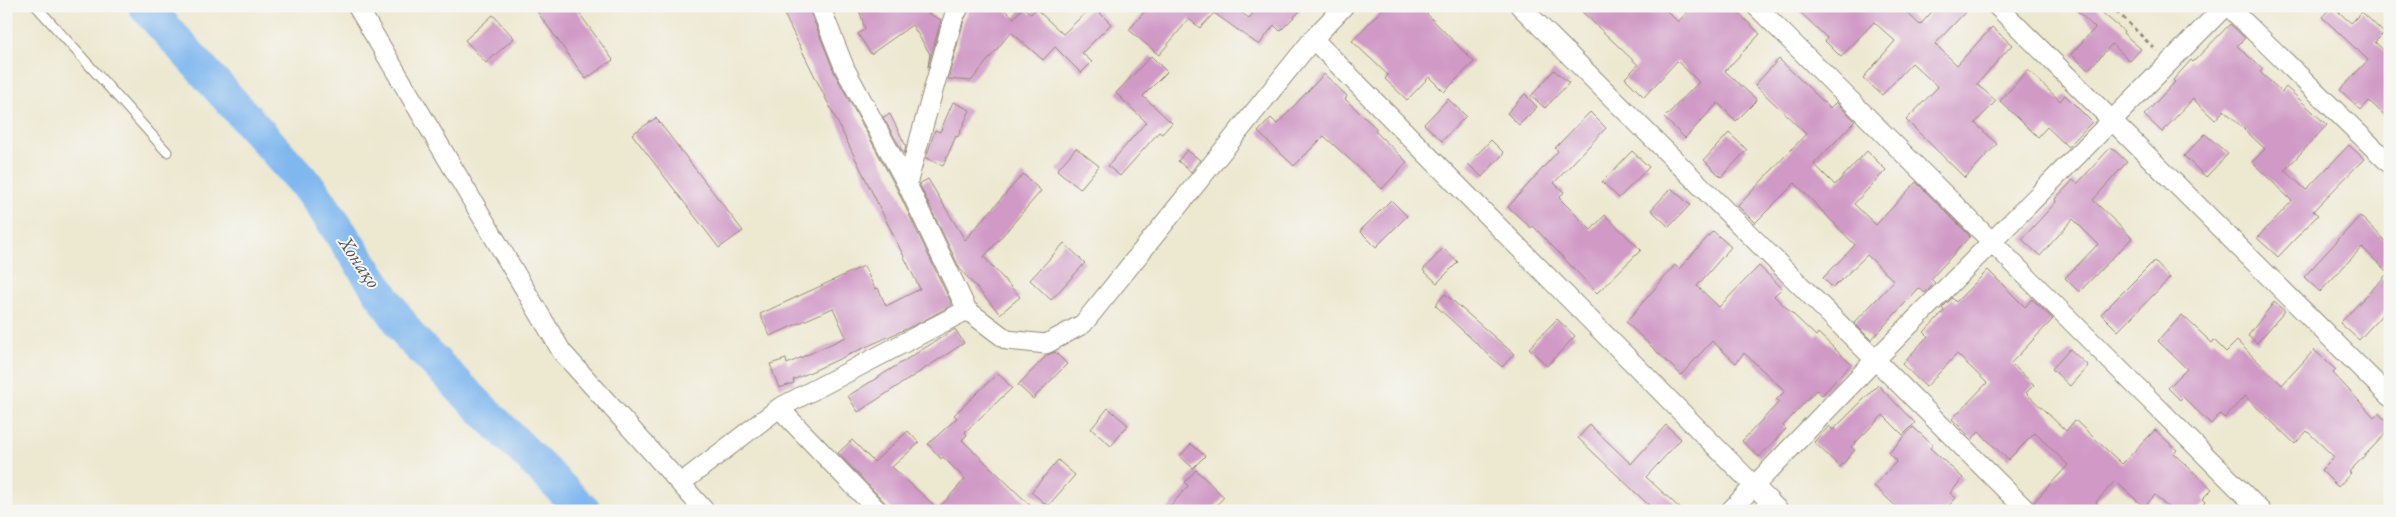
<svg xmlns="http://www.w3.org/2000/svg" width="2396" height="517" font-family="'EB Garamond',serif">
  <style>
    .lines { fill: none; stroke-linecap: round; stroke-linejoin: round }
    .river { stroke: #7fb7ef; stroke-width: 34 }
    .building { fill: #d099c6 }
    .service-casing { stroke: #948977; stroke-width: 11 }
    .minor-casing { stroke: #948977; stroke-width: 21 }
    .path { stroke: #948977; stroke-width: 3; stroke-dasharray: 4 4; stroke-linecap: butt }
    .service { stroke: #fff; stroke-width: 9 }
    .minor { stroke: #fff; stroke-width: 19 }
    .labels { text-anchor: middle; stroke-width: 4; stroke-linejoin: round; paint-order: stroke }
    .water-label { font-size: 20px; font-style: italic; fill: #4f545d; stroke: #f6f6f2 }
  </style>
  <rect width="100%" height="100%" fill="#f6f6f2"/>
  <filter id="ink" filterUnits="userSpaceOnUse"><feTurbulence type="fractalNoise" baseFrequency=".02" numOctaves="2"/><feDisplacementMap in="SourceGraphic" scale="10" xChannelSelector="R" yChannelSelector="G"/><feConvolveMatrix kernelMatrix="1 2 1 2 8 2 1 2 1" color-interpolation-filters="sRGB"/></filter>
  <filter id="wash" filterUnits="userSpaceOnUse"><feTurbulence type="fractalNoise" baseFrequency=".0096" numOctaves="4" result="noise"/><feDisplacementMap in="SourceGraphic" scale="20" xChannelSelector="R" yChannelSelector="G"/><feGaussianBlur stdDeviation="1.12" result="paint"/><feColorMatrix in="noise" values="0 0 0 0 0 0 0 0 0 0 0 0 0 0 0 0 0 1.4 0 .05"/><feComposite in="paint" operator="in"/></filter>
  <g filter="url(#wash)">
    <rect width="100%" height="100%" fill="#ede8d0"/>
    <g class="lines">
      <polyline class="river" points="145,6 313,192 410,337 584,511"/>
    </g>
    <g id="blocks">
      <g class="building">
        <polygon points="533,6 574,6 613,60 586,79"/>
        <polygon points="780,6 808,6 835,74 897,189 952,305 919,323 793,380 794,383 779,388 770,364 786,359 787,364 846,337 833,308 770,336 760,314 864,266 875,289 878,288 886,306 920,289"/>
        <polygon points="867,6 914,6 941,20 928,67 930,54 912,25 871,54 858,34 865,29 859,9"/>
        <polygon points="971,6 1000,6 1014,18 1023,7 1031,14 1036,9 1063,34 1093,6 1111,24 1082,53 1092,62 1081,73 1055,47 1043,60 1011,32 971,81 948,79 964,20"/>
        <polygon points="1149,6 1232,6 1249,18 1259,6 1305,6 1280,31 1274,25 1259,45 1214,13 1200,28 1189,19 1159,55 1129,30"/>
        <polygon points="1385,6 1419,6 1474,62 1444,92 1429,77 1407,100 1385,79 1388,75 1352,41"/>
        <polygon points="1576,6 1662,6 1678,22 1693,6 1731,6 1760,34 1725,71 1757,100 1736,121 1718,103 1685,138 1664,118 1699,82 1677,61 1644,97 1625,78 1638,65"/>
        <polygon points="1794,6 1900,6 1920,25 1937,6 1971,6 1935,44 1957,65 1992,27 2012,45 1977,84 1996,101 1975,123 1997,144 1965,178 1906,120 1938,87 1912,63 1882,95 1863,78 1895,41 1874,22 1841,57 1825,41 1827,38"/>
        <polygon points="2072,6 2094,6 2124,31 2123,33 2141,49 2130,61 2112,44 2088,70 2071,54 2095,28"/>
        <polygon points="2332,6 2351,23 2362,12 2384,33 2375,42 2390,56 2390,120 2369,101 2361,110 2340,90 2368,60 2322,17"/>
        <polygon points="493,15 514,38 486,63 465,40"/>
        <polygon points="2230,24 2245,38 2237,46 2263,69 2260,72 2282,92 2286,87 2327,125 2285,170 2306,190 2349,145 2364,159 2313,211 2318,215 2278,257 2257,238 2292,201 2252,162 2265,149 2224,110 2215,120 2193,99 2162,132 2144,115 2175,82 2173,80 2191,60 2193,62"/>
        <polygon points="1151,56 1167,72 1143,96 1172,123 1162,134 1159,132 1120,176 1108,166 1146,122 1116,93"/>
        <polygon points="1779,59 1830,108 1836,102 1855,121 1814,164 1835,185 1867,151 1886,170 1854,204 1876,225 1916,182 1970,236 1931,279 1935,283 1925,293 1919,288 1871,340 1854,323 1894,281 1867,255 1833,288 1823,278 1855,245 1795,183 1755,223 1738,206 1806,134 1755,85"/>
        <polygon points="1554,70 1569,83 1545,108 1531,96"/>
        <polygon points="2028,70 2060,101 2065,95 2092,122 2068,147 2047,127 2038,137 2000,101"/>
        <polygon points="1324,74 1347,96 1345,99 1377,129 1375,131 1407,162 1382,189 1324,136 1294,166 1258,132 1271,118 1277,124"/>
        <polygon points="1525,94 1537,107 1519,125 1507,113"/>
        <polygon points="1448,99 1466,116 1442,141 1424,124"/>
        <polygon points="953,102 970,110 958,137 956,136 943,166 926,158 935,130 940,132"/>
        <polygon points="1590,112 1606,128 1554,183 1564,192 1559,198 1591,230 1605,215 1641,250 1597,293 1533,226 1531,228 1508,207 1558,151 1555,148"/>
        <polygon points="890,114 906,146 904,154 883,117"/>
        <polygon points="656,118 743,231 719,248 632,134"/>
        <polygon points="1729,133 1747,150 1721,177 1704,160"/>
        <polygon points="2205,134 2228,154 2206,177 2184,156"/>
        <polygon points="1491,140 1504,153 1482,177 1468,164"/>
        <polygon points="2111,147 2127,162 2093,200 2132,238 2079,292 2065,278 2098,244 2073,219 2040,256 2022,239 2056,202 2055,199 2073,180 2077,184"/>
        <polygon points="1076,148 1099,166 1080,189 1057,170"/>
        <polygon points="1187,150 1200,160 1191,172 1178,161"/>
        <polygon points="1632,151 1649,167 1619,198 1602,182"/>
        <polygon points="1023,174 1041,191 984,257 1020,297 1000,314 960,269 919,184 928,179 965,240"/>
        <polygon points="1671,188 1690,205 1669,227 1651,210"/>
        <polygon points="1391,200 1407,216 1376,247 1360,231"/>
        <polygon points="2360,216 2390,245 2390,306 2359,340 2340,323 2388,273 2362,247 2320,292 2304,277"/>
        <polygon points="1713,231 1731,247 1697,286 1719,307 1759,266 1782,288 1774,296 1816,336 1818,333 1851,364 1822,395 1816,390 1783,426 1786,429 1759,457 1742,441 1779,402 1776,400 1785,391 1744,353 1736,363 1712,341 1681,375 1626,322 1675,265 1679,269"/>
        <polygon points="1064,243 1085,263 1051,300 1030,280"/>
        <polygon points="1443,248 1458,262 1437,283 1423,270"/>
        <polygon points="2154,261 2170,278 2118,331 2101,314"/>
        <polygon points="1988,270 2025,307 2032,299 2053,319 2011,363 2034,385 2026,393 2066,431 2075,420 2122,464 2155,430 2177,450 2174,454 2212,489 2202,499 2205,502 2197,511 2172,511 2155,495 2144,507 2115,481 2096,502 2105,511 2038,511 2034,502 2068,465 2035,433 2008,460 1979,432 1972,439 1952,419 1987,383 1957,354 1926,387 1902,364 1928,336 1924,332 1944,311 1942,308 1952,298 1956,302"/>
        <polygon points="1445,294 1514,354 1502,367 1435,305"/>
        <polygon points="2274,302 2285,311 2257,343 2248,336"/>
        <polygon points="2182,315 2212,343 2214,340 2226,352 2237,341 2282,385 2314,350 2336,370 2333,373 2374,417 2378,413 2390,424 2390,429 2349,472 2351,473 2338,487 2321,470 2334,457 2307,431 2295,444 2245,396 2224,418 2220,414 2211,424 2183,397 2180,400 2168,388 2187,369 2158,341"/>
        <polygon points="1557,319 1575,336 1547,366 1529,348"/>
        <polygon points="955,329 964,343 858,412 848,396"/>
        <polygon points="2070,349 2088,366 2070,386 2052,369"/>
        <polygon points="1055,352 1067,364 1033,399 1018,385 1047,355"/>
        <polygon points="998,373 1012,388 965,432 967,435 962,440 1036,511 893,511 838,453 852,440 874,462 908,431 919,443 892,467 938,509 965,479 943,457 941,459 928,444 957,418 954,415"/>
        <polygon points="1878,385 1915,423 1903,435 1883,415 1851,447 1855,450 1840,467 1814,442 1829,426 1833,430"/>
        <polygon points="1108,408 1128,425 1111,446 1091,429"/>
        <polygon points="1590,425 1631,464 1666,425 1681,439 1646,477 1683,511 1655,511 1578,438"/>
        <polygon points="1913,427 1933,445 1930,448 1963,478 1950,493 1956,498 1944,511 1901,511 1874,486 1897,461 1889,453"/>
        <polygon points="1191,444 1205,456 1193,468 1180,456"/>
        <polygon points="1058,460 1075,475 1048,506 1031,492"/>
        <polygon points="1196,470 1224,497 1211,511 1166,511 1188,486 1185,482"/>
      </g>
    </g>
  </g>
  <g filter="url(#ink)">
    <use href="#blocks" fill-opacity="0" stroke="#948977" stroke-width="1"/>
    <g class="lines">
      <g class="service-casing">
        <polyline id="service" points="36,6 167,152"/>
      </g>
      <g class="minor-casing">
        <g id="minor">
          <polyline points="357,6 562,352 705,511"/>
          <polyline points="820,6 845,69 907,184"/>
          <polyline points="1520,6 2027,511"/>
          <polyline points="1756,6 2261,511"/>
          <polyline points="1997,6 2390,397"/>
          <polyline points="2228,6 2390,164"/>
          <polyline points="1313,39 1779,511"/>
          <polyline points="967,310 1007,340 1046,344 1083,324 1313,39 1344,6"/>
          <polyline points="779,408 878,511"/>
          <polyline points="681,483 779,408 967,310 907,184 954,16 960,6"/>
          <polyline points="1730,511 1875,360 2225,6"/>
        </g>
      </g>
      <polyline class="path" points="2111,6 2157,51"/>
      <use href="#service" class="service"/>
      <use href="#minor" class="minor"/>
    </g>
  </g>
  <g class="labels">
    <g class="water-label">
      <text transform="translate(360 262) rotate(56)" y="7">Хонақо</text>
    </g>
  </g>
  <rect width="2396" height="517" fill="none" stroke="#f6f6f2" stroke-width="25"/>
</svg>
